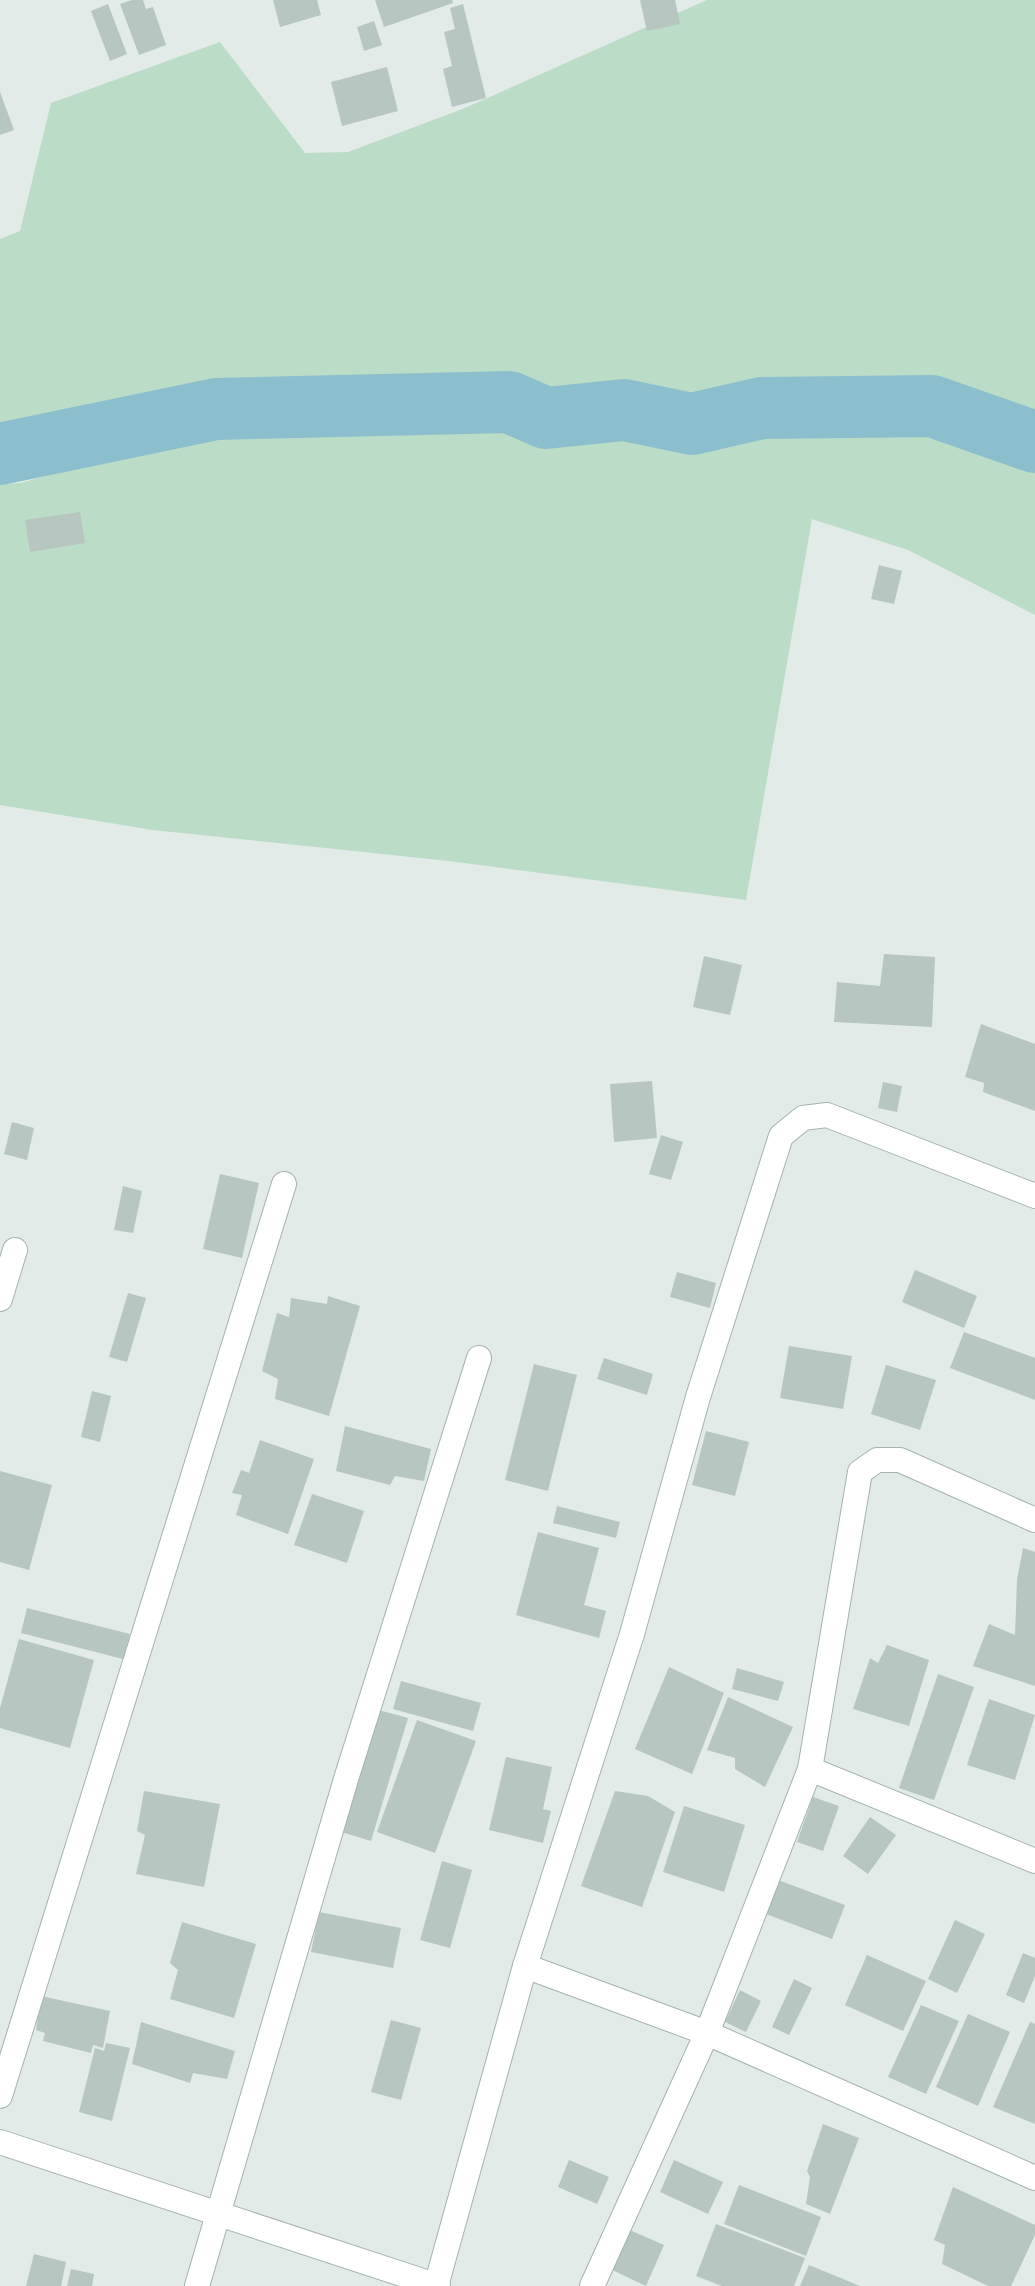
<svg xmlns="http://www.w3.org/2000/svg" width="1035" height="2286" font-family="'Sofia Sans Condensed',sans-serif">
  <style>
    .green { fill: #bbdcc6 }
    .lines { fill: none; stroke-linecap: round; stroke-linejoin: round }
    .river { stroke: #8cbfce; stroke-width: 62 }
    .building { fill: #b7c6c1 }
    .minor-casing { stroke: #a5b3af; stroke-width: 26 }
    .minor { stroke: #fff; stroke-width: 24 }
  </style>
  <rect width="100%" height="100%" fill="#e2ebe8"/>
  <g class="green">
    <polygon points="707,0 1035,0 1035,422 963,399 616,390 286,390 0,440 0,239 20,231 51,103 220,42 305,153 348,152 465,108"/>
    <polygon points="457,416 692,435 809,421 965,432 1035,456 1035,615 908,550 812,519 746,900 449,861 153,830 0,805 0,484 21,483 201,430 311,417"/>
  </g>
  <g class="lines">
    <polyline class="river" points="0,454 216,409 509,402 546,418 624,410 692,424 762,408 932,406 1035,442"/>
  </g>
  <g class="building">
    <polygon points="132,0 143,0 146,9 153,7 166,45 139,55 120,4"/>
    <polygon points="273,0 317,0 321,15 280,27"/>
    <polygon points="375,0 452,0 453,3 384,27"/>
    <polygon points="640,0 675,0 680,24 647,31"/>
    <polygon points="108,4 127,54 110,61 91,11"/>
    <polygon points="463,4 486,98 452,107 443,69 452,66 444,32 455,29 450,8"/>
    <polygon points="374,21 382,45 364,51 357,27"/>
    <polygon points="387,67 398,111 342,126 331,82"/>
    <polygon points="0,92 14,130 0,135"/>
    <polygon points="80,512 85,543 30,552 25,520"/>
    <polygon points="879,565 902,571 894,604 871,599"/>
    <polygon points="884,954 935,957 932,1027 834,1022 837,982 880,986"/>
    <polygon points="704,956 742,965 730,1015 693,1007"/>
    <polygon points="981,1024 1035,1044 1035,1111 983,1092 984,1083 965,1077"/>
    <polygon points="652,1081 657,1138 614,1142 610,1084"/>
    <polygon points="883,1082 902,1086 897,1112 878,1108"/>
    <polygon points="12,1122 34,1128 27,1160 4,1154"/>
    <polygon points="661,1135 683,1142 671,1180 649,1174"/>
    <polygon points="220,1174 259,1183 242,1258 203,1249"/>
    <polygon points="123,1186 142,1191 133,1233 114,1230"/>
    <polygon points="915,1270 977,1296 964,1328 902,1302"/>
    <polygon points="677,1272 716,1283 710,1308 670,1297"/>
    <polygon points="128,1293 146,1298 127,1362 109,1357"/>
    <polygon points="328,1296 360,1306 329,1416 275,1399 278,1379 262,1371 277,1313 289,1317 291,1298 327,1304"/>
    <polygon points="964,1332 1035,1358 1035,1400 950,1368"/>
    <polygon points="789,1346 852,1356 843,1409 780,1398"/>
    <polygon points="604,1358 653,1374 647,1395 597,1379"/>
    <polygon points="534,1364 577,1375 548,1491 505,1480"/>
    <polygon points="886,1365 936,1380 920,1430 871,1414"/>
    <polygon points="92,1391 111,1396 100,1442 81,1437"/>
    <polygon points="345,1426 431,1449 424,1481 395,1476 390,1485 336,1471"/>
    <polygon points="706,1431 749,1442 735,1496 692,1485"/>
    <polygon points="260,1440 314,1459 288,1534 236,1515 242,1495 232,1493 241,1470 249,1473"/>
    <polygon points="0,1471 52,1485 29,1570 0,1562"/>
    <polygon points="312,1494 364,1511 347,1563 294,1545"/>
    <polygon points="557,1506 620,1522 616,1538 553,1523"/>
    <polygon points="538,1532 599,1548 584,1605 606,1611 599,1638 516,1615"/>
    <polygon points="1023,1548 1035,1552 1035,1686 973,1666 989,1624 1015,1635 1017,1580"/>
    <polygon points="27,1608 130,1634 123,1659 21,1633"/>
    <polygon points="19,1639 94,1660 70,1748 0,1728 0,1708"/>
    <polygon points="887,1645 929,1660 909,1726 853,1709 870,1658 878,1663"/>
    <polygon points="669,1667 724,1693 692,1774 635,1749"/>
    <polygon points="737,1668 784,1682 778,1701 732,1689"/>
    <polygon points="938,1674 974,1687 934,1800 899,1788"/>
    <polygon points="401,1681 481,1703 473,1731 393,1709"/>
    <polygon points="728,1697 793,1727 765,1787 735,1769 735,1758 707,1750"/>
    <polygon points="989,1699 1035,1715 1015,1780 967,1765"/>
    <polygon points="375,1709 408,1718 371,1841 338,1831"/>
    <polygon points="417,1720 476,1741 435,1853 377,1832"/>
    <polygon points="506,1757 552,1767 543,1809 551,1811 543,1843 489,1830"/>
    <polygon points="144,1791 220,1804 204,1887 136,1874 145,1835 137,1831"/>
    <polygon points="615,1791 648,1796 675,1812 642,1907 581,1886"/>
    <polygon points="813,1797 839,1806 823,1851 797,1842"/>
    <polygon points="684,1806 745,1825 724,1892 663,1872"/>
    <polygon points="870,1817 896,1835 868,1874 843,1856"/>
    <polygon points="442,1861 472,1870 450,1948 420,1940"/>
    <polygon points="778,1880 845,1905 832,1939 766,1914"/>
    <polygon points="319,1912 401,1928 393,1968 311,1952"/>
    <polygon points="955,1920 985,1934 957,1993 928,1979"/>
    <polygon points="182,1922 256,1944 234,2018 170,1999 178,1970 170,1963"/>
    <polygon points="1023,1953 1035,1958 1035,1976 1024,2003 1006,1995"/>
    <polygon points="867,1955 926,1981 903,2031 845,2005"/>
    <polygon points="794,1979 812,1988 789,2035 772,2027"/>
    <polygon points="740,1990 761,2001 746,2032 725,2022"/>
    <polygon points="41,1996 110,2011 103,2048 93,2045 91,2053 43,2041 45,2033 36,2030"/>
    <polygon points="921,2005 959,2021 926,2094 888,2077"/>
    <polygon points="968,2014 1010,2032 978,2106 936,2087"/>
    <polygon points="391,2020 421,2028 401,2100 371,2092"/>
    <polygon points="141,2022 235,2051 227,2079 193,2073 190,2083 132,2064"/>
    <polygon points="1030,2022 1035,2024 1035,2124 993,2107"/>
    <polygon points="106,2043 130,2048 112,2121 79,2112 95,2048 104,2051"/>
    <polygon points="823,2124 859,2138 830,2214 806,2204 810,2177 807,2171"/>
    <polygon points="569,2160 609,2177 597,2204 558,2187"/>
    <polygon points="674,2160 723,2182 708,2214 660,2192"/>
    <polygon points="739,2185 821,2217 806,2256 724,2224"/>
    <polygon points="953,2187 1035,2225 1035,2235 1011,2286 988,2286 942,2264 945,2245 934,2240"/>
    <polygon points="716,2224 805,2258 794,2286 722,2286 696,2276"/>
    <polygon points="625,2228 664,2245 646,2286 608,2268"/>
    <polygon points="34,2254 66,2262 61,2286 26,2286"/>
    <polygon points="809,2265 860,2286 800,2286"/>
    <polygon points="71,2269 94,2274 92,2286 67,2286"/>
  </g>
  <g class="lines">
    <g class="minor-casing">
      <g id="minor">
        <polyline points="0,1299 15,1250"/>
        <polyline points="810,1769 1035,1861"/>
        <polyline points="525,1966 707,2033 1035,2178"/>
        <polyline points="0,2096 284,1184"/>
        <polyline points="0,2142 438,2286"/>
        <polyline points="197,2286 346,1779 479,1358"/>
        <polyline points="436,2286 525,1966 632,1634 698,1397 781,1136 803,1118 827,1115 1035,1196"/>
        <polyline points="592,2286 707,2033 810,1769 860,1472 877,1460 900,1460 1035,1520"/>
      </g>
    </g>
    <use href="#minor" class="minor"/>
  </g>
</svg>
